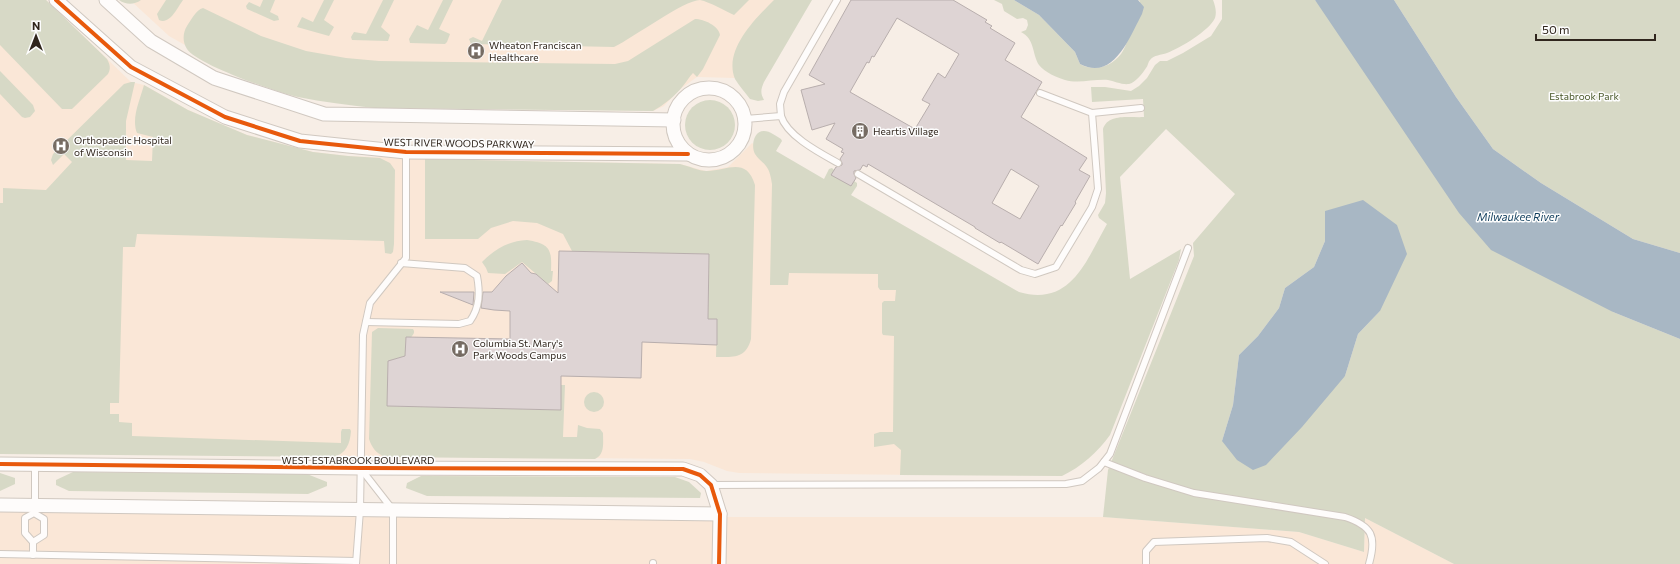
<svg xmlns="http://www.w3.org/2000/svg" width="1680" height="564" font-family="Commissioner,sans-serif">
  <style>
    .built { fill: #fae7d7 }
    .green { fill: #d7d9c6; fill-rule: evenodd }
    .water { fill: #a8b7c4 }
    .building { fill: #ded4d4; stroke: #b8aead; fill-rule: evenodd }
    .lines { fill: none; stroke-linecap: round; stroke-linejoin: round }
    .lane-casing { stroke: #d0c8c0; stroke-width: 8 }
    .street-casing { stroke: #d0c8c0; stroke-width: 15 }
    .lane { stroke: #fefcfb; stroke-width: 6 }
    .street { stroke: #fefcfb; stroke-width: 13 }
    .cycleway-casing { stroke: #fdfdfd; stroke-width: 6 }
    .cycleway { stroke: #e8590c; stroke-width: 4 }
    .labels { text-anchor: middle; stroke-width: 3; stroke-linejoin: round; paint-order: stroke }
    .poi-label { font-size: 10px; fill: #30261d; stroke: #fdfdfd; text-anchor: start }
    .park-label { font-size: 10px; fill: #485728; stroke: #fdfdfd }
    .street-label { font-size: 10px; fill: #30261d; stroke: #fdfdfd }
    .water-label { font-size: 11px; font-style: italic; fill: #0e3c5b; stroke: #fdfdfd }
  </style>
  <rect width="100%" height="100%" fill="#f7eee6"/>
  <g class="built">
    <polygon points="0,0 46,0 131,82 144,85 188,110 247,135 313,152 348,156 425,159 680,164 706,171 728,167 752,143 920,245 920,475 739,473 727,471 704,462 690,459 0,453"/>
    <polygon points="130,0 795,0 735,78 697,77 679,90 664,106 653,111 222,66 169,36"/>
    <polygon points="0,510 735,517 1103,517 1299,532 1364,552 1365,518 1454,564 0,564"/>
  </g>
  <g class="green">
    <path d="M0,0H46L107,59C110,65 111,68 108,74L72,109H62L0,45Z"/>
    <path d="M119,0H141C134,5 126,5 119,0Z"/>
    <path d="M166,0H183C177,8 170,25 159,20L157,14Z"/>
    <polygon points="263,0 275,0 270,12 278,16 279,20 274,21 247,9 246,6 249,2 260,7"/>
    <polygon points="324,0 334,0 324,20 334,27 329,36 297,27 302,17 313,22"/>
    <polygon points="383,0 394,0 381,27 390,35 388,41 352,40 351,37 354,32 366,34"/>
    <polygon points="443,0 453,0 439,29 450,34 447,42 445,44 410,43 409,39 417,25 428,30"/>
    <path d="M502,0H749L734,15C725,11 710,2 700,0C684,0 633,38 614,47L471,44L469,39L473,37L482,41Z"/>
    <path d="M774,0H812L764,82C761,89 760,93 764,100L758,101L750,99C745,92 739,86 735,79C723,50 756,18 774,0Z"/>
    <path d="M994,0H1014L1039,15L1075,52L1080,64C1094,72 1111,67 1121,54C1129,43 1135,15 1140,1L1138,0H1213C1215,5 1217,12 1215,18C1209,31 1180,48 1167,53C1161,55 1154,55 1150,60C1148,62 1148,66 1146,68C1143,73 1135,83 1129,84C1122,85 1114,81 1108,80C1094,79 1078,84 1065,80C1058,78 1044,72 1039,65C1032,54 1035,39 1021,32L1026,30L1028,25L1027,20L1023,18L1017,19L1004,11L1002,4Z"/>
    <path d="M1222,0H1315L1613,312L1680,339V564H1454L1365,518L1364,552L1299,532L1103,517L1108,470L1194,256L1193,243L1235,194L1166,129L1120,177L1130,279L1181,249L1179,260L1110,435C1098,452 1081,467 1062,476L900,475L901,450L894,444L874,447V434L880,432H893L894,336L883,335L882,333V303L884,301H895L896,290H880L878,287V274L789,273L788,285H770L772,184C771,178 770,171 766,166C763,162 758,159 755,154C751,147 753,131 764,131C770,131 776,136 781,139L782,141L776,151L824,179L829,169L832,168L851,186L854,181L857,183V186L851,195L1019,292C1071,307 1086,261 1107,224L1099,218L1098,215L1105,203L1106,193L1103,129C1108,113 1130,118 1144,117L1143,99L1092,102L1091,87H1105L1131,91L1139,86L1147,78L1155,65L1160,61H1167L1183,53L1211,36L1222,19ZM1325,211L1380,311L1358,334L1345,376L1222,441L1233,405L1239,355L1258,336L1279,308L1285,288L1314,267L1325,241Z"/>
    <polygon points="1394,0 1680,0 1680,253 1633,239 1541,183 1493,149 1456,97"/>
    <path d="M203,8L261,36L306,51L346,58L379,61L615,64L628,61L695,19C704,19 719,26 720,35L703,69L697,77L693,73C689,77 687,81 683,86C675,96 664,105 653,111L374,108C348,105 323,102 298,97C278,93 196,64 187,49C182,42 183,32 187,26C191,20 196,10 203,8Z"/>
    <polygon points="0,71 33,105 35,111 30,117 25,118 22,117 0,94"/>
    <path d="M131,82H135L126,121V160L152,161L153,137L137,133C131,118 140,100 144,85L188,110L247,135L313,152L348,156L380,158L390,163L395,170L394,244L393,252L391,254L385,253L384,241L137,234L135,247H123L119,403H110V414H119V422L132,423V436L341,443V432L342,429H350L351,431C350,444 346,454 333,457L0,454V203H3V188L46,190L72,162L64,154L53,165L51,160L53,154L124,84Z"/>
    <circle cx="710" cy="125" r="25"/>
    <path d="M425,159L680,164C689,166 698,171 707,171C727,171 746,156 755,185L751,339C746,359 733,357 716,357L717,320H708L709,254L572,251L563,234L537,223L513,221L491,228L478,239H425Z"/>
    <path d="M527,240C550,244 552,249 551,271H553L552,281L548,284L522,262L505,274L488,273L486,268L482,262C495,249 508,241 527,240Z"/>
    <path d="M378,328L413,329C416,333 412,335 411,338H406L405,356L388,361L387,406L561,410V385H565L563,437H577L578,425L587,428L600,429L603,433C603,443 605,454 595,459L385,457C376,453 372,448 369,439L372,332Z"/>
    <circle cx="594" cy="402" r="10"/>
    <polygon points="73,472 307,474 327,482 327,486 308,494 69,491 56,485 56,480"/>
    <polygon points="0,473 15,478 15,484 0,491"/>
    <polygon points="421,476 675,477 689,482 701,493 700,498 427,496 406,488 407,483"/>
  </g>
  <g class="water">
    <path d="M1014,0H1138L1144,7L1142,14C1130,36 1114,82 1080,64L1075,52L1039,15Z"/>
    <polygon points="1315,0 1394,0 1456,97 1493,149 1541,183 1633,239 1680,253 1680,339 1613,312 1491,250 1459,213"/>
    <polygon points="1363,200 1397,225 1407,254 1380,311 1358,334 1345,376 1302,427 1266,465 1253,470 1237,460 1222,441 1233,405 1239,355 1258,336 1279,308 1285,288 1314,267 1325,241 1325,211"/>
  </g>
  <g class="building">
    <path d="M851,0H953L987,20L985,22L992,26L990,28L1015,43L1005,60L1042,82L1021,117L1087,158L1079,170L1090,176L1075,202L1076,203L1062,226L1061,225L1038,264L1001,242L1000,243L975,228V227L868,164L867,167L863,165L860,170L854,171V174L856,178L851,186L831,175L836,167L842,165V163L840,159L844,153L841,152L843,149L826,139L835,123L812,130L801,90L825,84L809,75ZM897,18L959,54L945,78L938,73L922,100L930,104L915,129L850,92L867,62L869,63L872,56L874,57ZM1011,169L1039,186L1020,219L992,203Z"/>
    <polygon points="559,251 709,254 708,319 717,319 717,345 642,342 641,378 561,376 561,410 387,406 388,361 405,356 406,337 510,339 510,311 494,310 481,308 483,292 492,292 506,276 522,263 531,273 536,274 558,293"/>
    <polygon points="440,292 474,292 473,305"/>
  </g>
  <g class="lines">
    <g class="lane-casing">
      <g id="lane">
        <polyline points="1040,93 1092,113 1141,108"/>
        <polyline points="781,116 780,104 784,92 837,0"/>
        <path d="M745,119L781,116C787,136 820,153 838,163"/>
        <polyline points="858,174 1021,270 1035,274 1056,267 1092,207 1098,189 1092,113"/>
        <path d="M366,322L459,324L470,321C480,307 480,292 477,276L465,268L401,263"/>
        <path d="M1104,462L1145,478L1194,493L1345,517C1372,526 1377,536 1369,564"/>
        <polyline points="361,469 393,510 393,564"/>
        <polyline points="711,485 1066,484 1082,481 1099,468 1110,454 1188,248"/>
        <polyline points="35,507 35,465"/>
        <polyline points="33,542 44,535 44,519 34,513"/>
        <polyline points="0,554 356,561"/>
        <polyline points="33,555 33,542 25,533 25,518 34,513"/>
        <polyline points="356,564 360,510 363,335 370,303 406,258 406,152"/>
        <polyline points="653,564 653,563"/>
        <polyline points="1146,564 1146,551 1154,542 1267,538 1291,542 1325,564"/>
      </g>
    </g>
    <g class="street-casing">
      <g id="street">
        <polyline points="56,0 131,67 225,117 300,141 406,152 688,154"/>
        <polyline points="106,0 151,41 214,78 324,114 674,120"/>
        <circle cx="709" cy="124" r="36"/>
        <polyline points="0,464 361,468 683,469 700,475 711,485 720,514 719,564"/>
        <polyline points="0,505 720,514"/>
      </g>
    </g>
    <use href="#lane" class="lane"/>
    <use href="#street" class="street"/>
    <g class="cycleway-casing">
      <g id="cycleway">
        <polyline points="56,0 131,67 225,117 300,141 406,152 688,154"/>
        <polyline points="0,464 361,468 683,469 700,475 711,485 720,514 719,564"/>
      </g>
    </g>
    <use href="#cycleway" class="cycleway"/>
  </g>
  <defs>
    <g id="hospital-disc" transform="scale(0.9)"><circle r="9.5" fill="#766c63" stroke="#fdfdfd"/><path d="M-5-5h3v3.5h4V-5h3V5h-3V1.5h-4V5h-3Z" fill="#fff"/></g>
    <g id="building-disc" transform="scale(0.9)"><circle r="9.5" fill="#766c63" stroke="#fdfdfd"/><path d="M-4-6H4V6H1V3H-1V6H-4ZM-2.5-4.3h1.7v1.8h-1.7ZM.8-4.3h1.7v1.8H.8ZM-2.5-1h1.7V.8h-1.7ZM.8-1h1.7V.8H.8Z" fill="#fff"/></g>
  </defs>
  <g fill-rule="evenodd">
    <use href="#hospital-disc" x="476" y="51"/>
    <use href="#building-disc" x="860" y="131"/>
    <use href="#hospital-disc" x="61" y="146"/>
    <use href="#hospital-disc" x="460" y="349"/>
  </g>
  <g class="labels">
    <g class="poi-label">
      <text x="489" y="49">Wheaton Franciscan<tspan x="489" dy="12">Healthcare</tspan></text>
      <text x="873" y="135">Heartis Village</text>
      <text x="74" y="144">Orthopaedic Hospital<tspan x="74" dy="12">of Wisconsin</tspan></text>
      <text x="473" y="347">Columbia St. Mary's<tspan x="473" dy="12">Park Woods Campus</tspan></text>
    </g>
    <g class="park-label">
      <text x="1584" y="100">Estabrook Park</text>
    </g>
    <g class="street-label">
      <text transform="translate(459 143) rotate(1)" y="4">WEST RIVER WOODS PARKWAY</text>
      <text x="358" y="464">WEST ESTABROOK BOULEVARD</text>
    </g>
    <g class="water-label">
      <text x="1518" y="221">Milwaukee River</text>
    </g>
  </g>
  <g transform="translate(36 36)" stroke="#fdfdfd" stroke-width="3" paint-order="stroke">
  <path d="M0-3L7 15L0 10L-7 15Z" fill="#30261d"/>
  <text y="-6" font-size="11" font-weight="bold" text-anchor="middle" fill="#30261d">N</text>
  </g>
  <path d="M1536 34v6h119v-6" fill="none" stroke="#30261d" stroke-width="2"/>
  <text x="1542" y="34" font-size="12" fill="#30261d" stroke="#fdfdfd" stroke-width="3" paint-order="stroke">50 m</text>
</svg>
